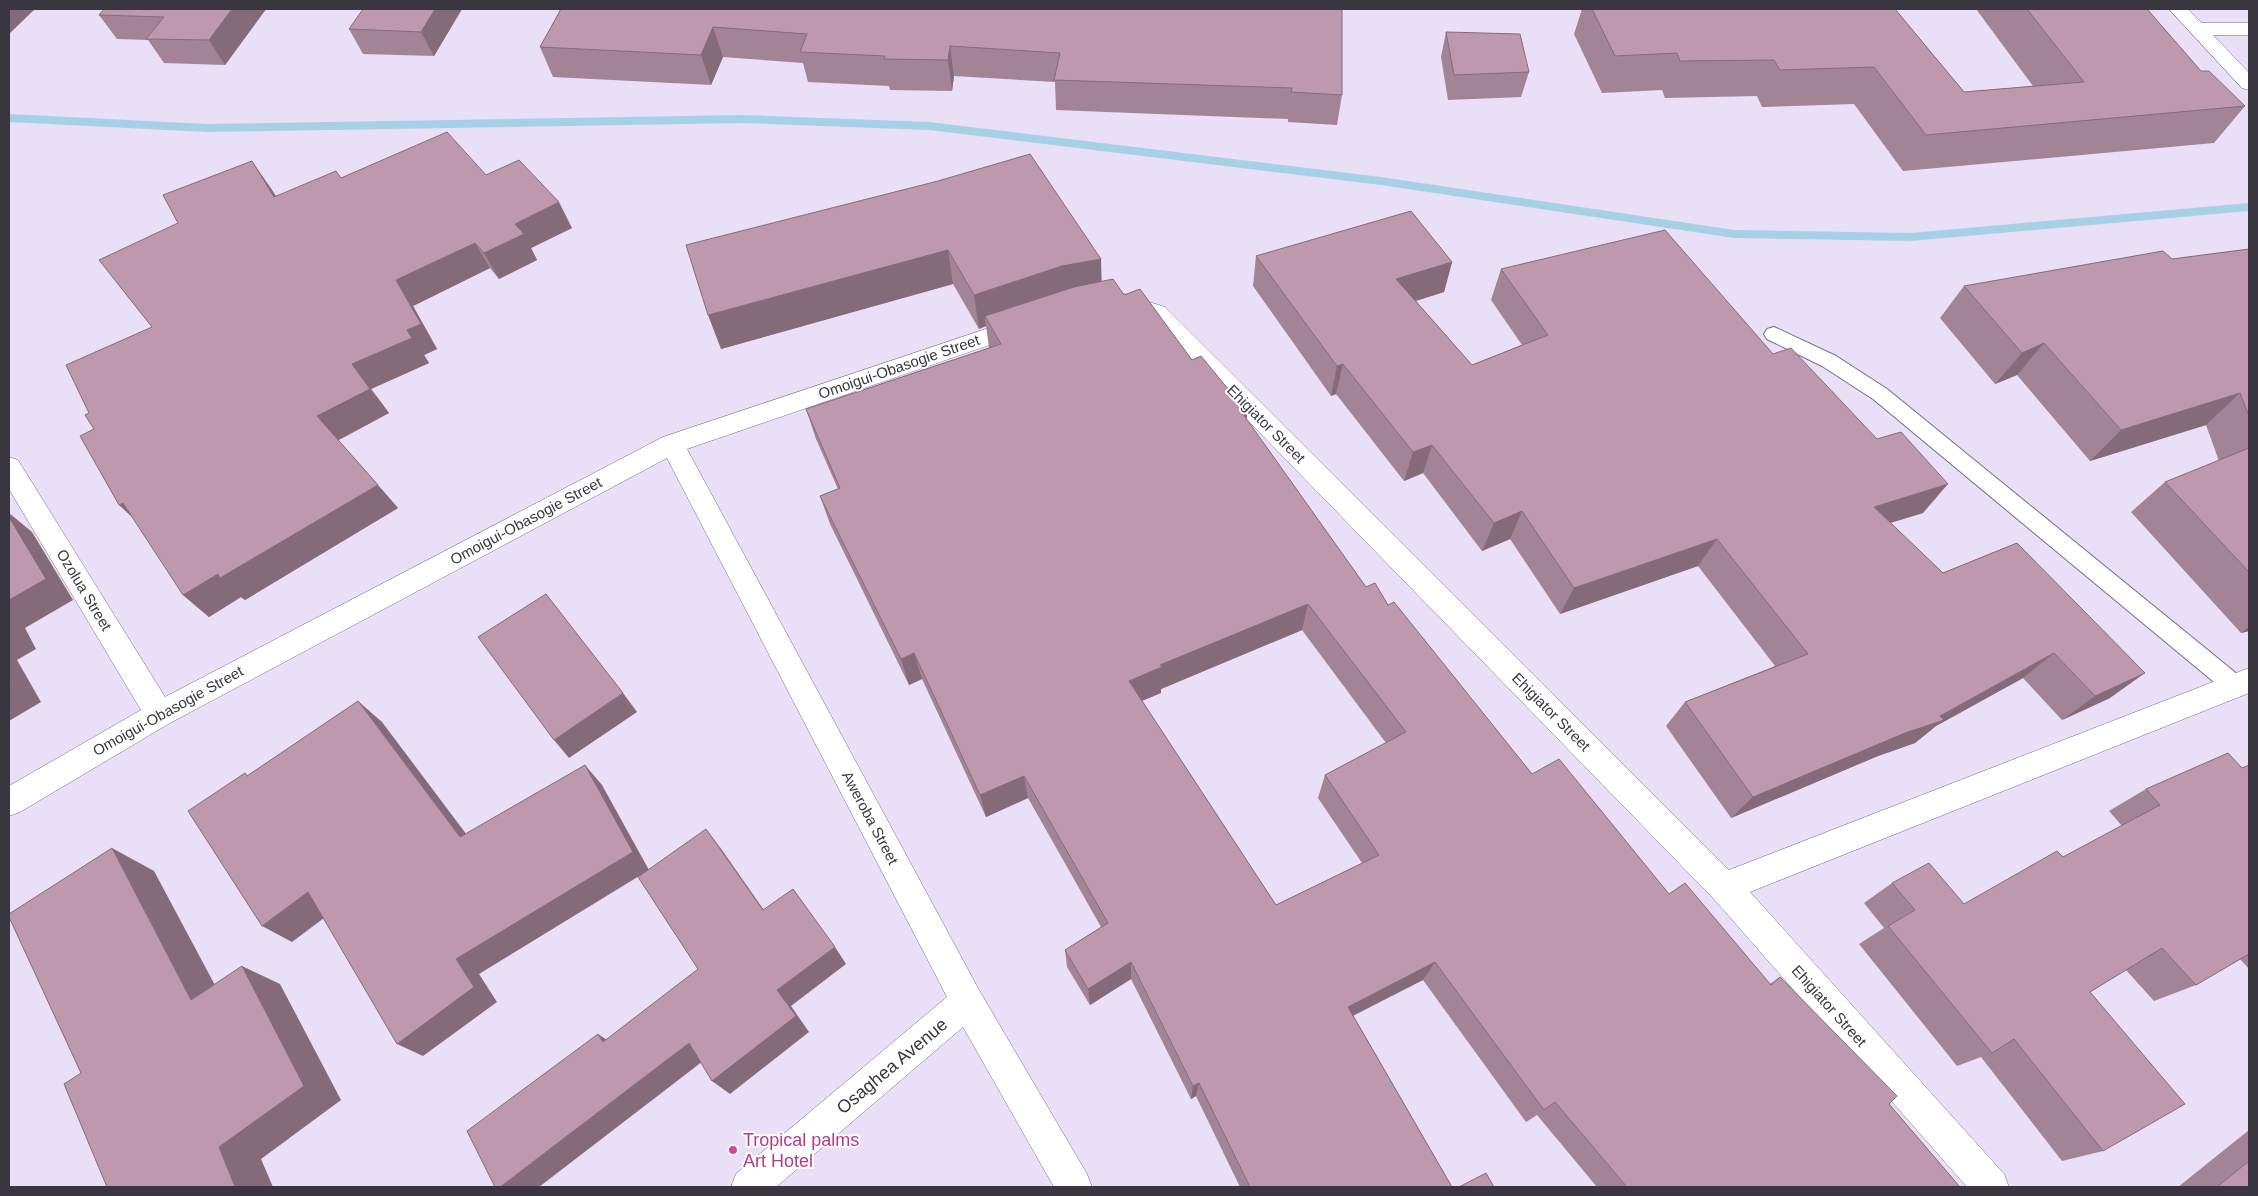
<svg xmlns="http://www.w3.org/2000/svg" width="2258" height="1196" font-family="Helvetica,sans-serif">
  <style>
    .lines { fill: none; stroke-linecap: round; stroke-linejoin: round }
    .stream { fill: #a6d1e3; fill-rule: evenodd }
    .lane-casing { stroke: #766e82; stroke-width: 2 }
    .street-casing { stroke: #766e82; stroke-width: 1 }
    .lane { fill: #fff; fill-rule: evenodd }
    .street { fill: #fff; fill-rule: evenodd }
    .wall { fill: #a38496; fill-rule: evenodd }
    .shaded-wall { fill: #856b7a }
    .building { fill: #be99ae; stroke: #856b7a; fill-rule: evenodd }
    .hotel-dot { fill: #d1479c; stroke: #fff; stroke-width: 2 }
    .labels { text-anchor: middle; stroke-width: 4; stroke-linejoin: round; paint-order: stroke }
    .street-label { font-size: 15px; fill: #3a363f; stroke: #fff }
    .near-street-label { font-size: 18px; fill: #3a363f; stroke: #fff }
    .near-hotel-label { font-size: 18px; fill: #b23c85; stroke: #fff; text-anchor: start }
  </style>
  <rect width="100%" height="100%" fill="#e9dff6"/>
  <g class="lines">
    <polygon class="stream" points="9,114 207,124 744,115 929,122 1381,177 1734,230 1911,233 2249,203 2249,211 1911,241 1734,238 1381,185 929,130 744,123 207,132 9,122"/>
    <g class="lane-casing">
      <polygon id="lane" points="1774,327 1836,356 1887,389 2242,678 2246,685 2242,692 2234,695 2226,692 1873,399 1822,366 1767,339 1764,334 1767,329"/>
    </g>
    <g class="street-casing">
      <g id="street">
        <polygon points="2169,9 2188,9 2202,23 2249,23 2249,35 2213,35 2249,73 2249,90 2242,88"/>
        <polygon points="1124,294 1165,307 1729,870 2249,668 2249,693 1750,892 2004,1174 2009,1187 1967,1187 1713,898 1149,319 1116,308 1112,302 1116,296"/>
        <polygon points="1022,317 1030,319 1034,325 1030,331 687,449 979,990 1087,1174 1092,1187 1054,1187 963,1027 776,1187 731,1187 736,1174 947,997 667,458 170,723 20,812 9,816 9,786 141,710 9,489 9,457 18,460 165,697 663,437"/>
      </g>
    </g>
    <use href="#lane" class="lane"/>
    <use href="#street" class="street"/>
  </g>
  <g class="wall">
    <polygon points="266,9 225,65 164,63 148,40 117,39 99,15"/>
    <polygon points="462,9 434,56 363,54 349,29"/>
    <polygon points="561,9 1342,9 1342,95 1337,125 1288,122 1288,119 1056,110 1055,82 954,76 952,91 890,90 889,86 808,82 803,63 723,57 711,85 553,77 540,47"/>
    <polygon points="1582,9 1895,9 1964,92 2033,86 1976,9 2147,9 2201,71 2245,106 2214,143 1903,171 1854,104 1762,107 1757,96 1665,98 1662,90 1602,93 1574,34"/>
    <polygon points="1446,32 1529,72 1521,97 1448,100 1441,57"/>
    <polygon points="486,175 572,228 531,248 537,260 499,279 490,268 413,306 437,349 424,355 429,363 371,389 389,413 338,440 398,508 245,600 241,597 209,617 183,595 94,429 89,413 152,327 270,187 276,196 341,178"/>
    <path d="M938,181L1101,259V282L1124,295L1247,412V420L1366,587L1388,605L1532,774L1770,984L1780,977L1960,1187H1597L1537,1115L1526,1122L1423,980L1353,1015L1452,1187H1240L1196,1096L1191,1099L1131,979L1090,1005L1067,967L1065,950L1101,927L1028,798L986,817L922,679L909,685L830,524L820,496L838,489L816,439L806,409L989,348L986,326L979,329L953,284L721,349ZM1302,630L1386,743L1325,775L1318,798L1362,863L1276,905L1142,701L1161,693V689Z"/>
    <polygon points="2249,249 2249,631 2241,633 2131,512 2165,482 2219,461 2206,425 2090,461 2017,375 1995,384 1940,318 1964,286"/>
    <polygon points="1256,256 1452,262 1444,292 1416,301 1472,365 1522,345 1491,300 1501,269 1773,354 1923,513 1890,523 1943,573 2017,543 2110,698 2062,720 2023,678 1936,726 1915,743 1878,756 1731,818 1666,726 1685,702 1775,666 1698,566 1560,614 1510,539 1482,551 1423,473 1404,481 1336,394 1331,396 1253,286"/>
    <polygon points="2249,765 2249,969 2240,959 2196,985 2154,1001 2126,970 2090,992 2103,1151 2062,1161 1981,1057 1957,1066 1859,944 1884,928 1864,903 1892,883 1964,904 2063,857 2122,826 2109,811 2146,789 2242,768"/>
    <polygon points="2249,1130 2249,1187 2178,1187"/>
  </g>
  <g class="shaded-wall">
    <polygon points="9,9 35,9 9,34"/>
    <polygon points="232,9 266,9 225,65 209,40"/>
    <polygon points="435,9 462,9 434,56 421,32"/>
    <polygon points="713,27 723,57 711,85 701,55"/>
    <polygon points="950,46 954,76 952,91 948,60"/>
    <polygon points="252,161 270,187 293,223 274,197"/>
    <polygon points="559,202 572,228 531,248 537,260 499,279 484,253 515,224"/>
    <polygon points="475,243 490,268 413,306 437,349 424,355 429,363 371,389 389,413 337,441 317,416 352,364 407,330 396,280"/>
    <polygon points="948,250 953,284 721,349 708,315"/>
    <polygon points="1101,259 1102,293 985,316 986,326 979,329 974,295 1062,266"/>
    <polygon points="1452,262 1444,292 1389,309 1396,279"/>
    <polygon points="2044,343 2017,375 1995,384 2022,353"/>
    <polygon points="1343,364 1336,394 1331,396 1337,366"/>
    <polygon points="2240,393 2206,425 2090,461 2121,430"/>
    <polygon points="1247,412 1244,442 1243,414"/>
    <polygon points="1432,445 1423,473 1404,481 1413,452"/>
    <polygon points="1948,484 1923,513 1850,535 1874,507"/>
    <polygon points="378,485 398,508 245,600 241,597 209,617 183,595 218,574"/>
    <polygon points="123,503 145,529 119,505"/>
    <polygon points="1522,511 1510,539 1482,551 1494,523"/>
    <polygon points="9,513 32,532 73,600 25,628 36,649 17,660 41,702 9,721"/>
    <polygon points="1717,539 1698,566 1560,614 1574,588"/>
    <polygon points="1308,604 1302,630 1161,689 1161,693 1129,706 1129,681 1160,665"/>
    <polygon points="2249,627 2249,631 2241,633"/>
    <polygon points="914,653 922,679 909,685 901,659"/>
    <polygon points="2054,653 2023,678 1936,726 1915,743 1878,756 1731,818 1753,797 1940,716"/>
    <polygon points="2145,673 2110,698 2062,720 2095,696"/>
    <polygon points="623,693 637,712 569,758 554,740"/>
    <polygon points="358,701 382,722 482,855 460,837"/>
    <polygon points="585,765 602,785 649,870 479,974 497,1002 423,1056 397,1044 456,959"/>
    <polygon points="1024,776 1028,798 986,817 980,795"/>
    <polygon points="706,829 722,850 777,929 763,910"/>
    <polygon points="112,848 154,871 232,1017 191,1000"/>
    <polygon points="308,892 336,909 292,942 262,926"/>
    <polygon points="835,947 846,964 791,1006 809,1032 730,1094 712,1081 777,990"/>
    <polygon points="1131,962 1131,979 1090,1005 1088,989"/>
    <polygon points="1435,962 1423,980 1339,1023 1348,1007"/>
    <polygon points="242,966 280,984 341,1100 261,1159 273,1187 235,1187 219,1147"/>
    <polygon points="598,1034 619,1048 603,1042"/>
    <polygon points="689,1043 707,1058 539,1187 500,1187"/>
    <polygon points="1199,1083 1196,1096 1191,1099 1193,1086"/>
  </g>
  <g class="building">
    <polygon points="104,9 232,9 209,40 146,39 164,17 99,15"/>
    <polygon points="363,9 435,9 421,32 349,29"/>
    <polygon points="561,9 1342,9 1342,95 1291,92 1292,88 1054,80 1060,53 950,46 948,60 884,59 885,56 800,52 807,34 713,27 701,55 540,47"/>
    <polygon points="1592,9 1895,9 1964,92 2084,82 2027,9 2147,9 2201,71 2209,71 2245,106 1926,135 1874,67 1780,70 1774,60 1680,61 1677,53 1615,56"/>
    <polygon points="1446,32 1520,34 1529,72 1454,75"/>
    <polygon points="447,132 486,175 519,160 559,202 515,224 524,234 484,253 475,243 396,280 421,324 407,330 412,338 352,364 370,389 317,416 378,485 220,578 218,574 183,595 123,503 119,505 80,436 94,429 85,415 89,413 66,365 152,327 99,260 178,223 163,195 252,161 274,197 336,171 341,178"/>
    <polygon points="1030,154 1101,259 1062,266 974,295 948,250 708,315 686,245 938,181"/>
    <polygon points="1411,211 1452,262 1396,279 1472,365 1548,335 1501,269 1665,230 1773,354 1791,348 1877,439 1901,432 1948,484 1874,507 1943,573 2017,543 2145,673 2095,696 2054,653 1940,716 1944,720 1905,733 1753,797 1685,702 1808,654 1717,539 1574,588 1522,511 1494,523 1432,445 1413,452 1343,364 1337,366 1256,256"/>
    <polygon points="2249,249 2249,416 2240,393 2121,430 2044,343 2022,353 1964,286 2163,251 2172,259"/>
    <path d="M1113,279L1124,295L1140,289L1192,360L1201,356L1247,412L1243,414L1366,587L1375,583L1388,605L1394,602L1532,774L1559,759L1669,894L1685,883L1771,985L1780,977L1897,1096L1889,1104L1960,1187H1627L1555,1102L1544,1110L1435,962L1348,1007L1452,1187H1250L1199,1083L1193,1086L1131,962L1088,989L1065,950L1108,923L1024,776L980,795L914,653L901,659L820,496L840,488L806,409L1001,344L985,316L1074,287ZM1308,604L1406,732L1325,775L1379,855L1276,905L1129,681L1162,667L1160,665Z"/>
    <polygon points="2249,448 2249,572 2165,482"/>
    <polygon points="9,517 46,579 9,600"/>
    <polygon points="546,594 623,693 554,740 478,637"/>
    <polygon points="9,679 11,683 9,685"/>
    <polygon points="358,701 460,837 585,765 633,852 456,959 474,987 397,1044 308,892 262,926 188,811 245,773 247,776"/>
    <polygon points="2228,753 2242,768 2249,765 2249,954 2196,985 2162,948 2090,992 2185,1104 2103,1151 2014,1039 1992,1053 1888,926 1915,910 1892,883 1929,863 1964,904 2057,851 2063,857 2160,805 2146,789"/>
    <polygon points="706,829 763,910 793,889 835,947 777,990 796,1016 712,1081 689,1043 500,1187 495,1187 467,1131 598,1034 603,1042 698,969 638,877"/>
    <polygon points="112,848 191,1000 242,966 304,1086 219,1147 235,1187 107,1187 64,1084 81,1073 9,917 9,914"/>
    <polygon points="2249,1161 2249,1187 2217,1187"/>
    <polygon points="1486,1173 1494,1187 1459,1187"/>
  </g>
  <circle class="hotel-dot" cx="733" cy="1150" r="5"/>
  <g class="labels">
    <g class="street-label">
      <text transform="translate(899 367) rotate(-19)" y="5">Omoigui-Obasogie Street</text>
      <text transform="translate(1266 424) rotate(45)" y="5">Ehigiator Street</text>
      <text transform="translate(526 521) rotate(-28)" y="5">Omoigui-Obasogie Street</text>
      <text transform="translate(84 590) rotate(59)" y="5">Ozolua Street</text>
      <text transform="translate(168 711) rotate(-29)" y="5">Omoigui-Obasogie Street</text>
      <text transform="translate(1551 712) rotate(45)" y="5">Ehigiator Street</text>
      <text transform="translate(870 818) rotate(62)" y="5">Aweroba Street</text>
      <text transform="translate(1829 1006) rotate(48)" y="5">Ehigiator Street</text>
    </g>
    <g class="near-street-label">
      <text transform="translate(892 1066) rotate(-40)" y="6">Osaghea Avenue</text>
    </g>
    <g class="near-hotel-label">
      <text x="743" y="1146">Tropical palms<tspan x="743" dy="21">Art Hotel</tspan></text>
    </g>
  </g>
  <rect width="2258" height="1196" fill="none" stroke="#3a363f" stroke-width="20"/>
</svg>
